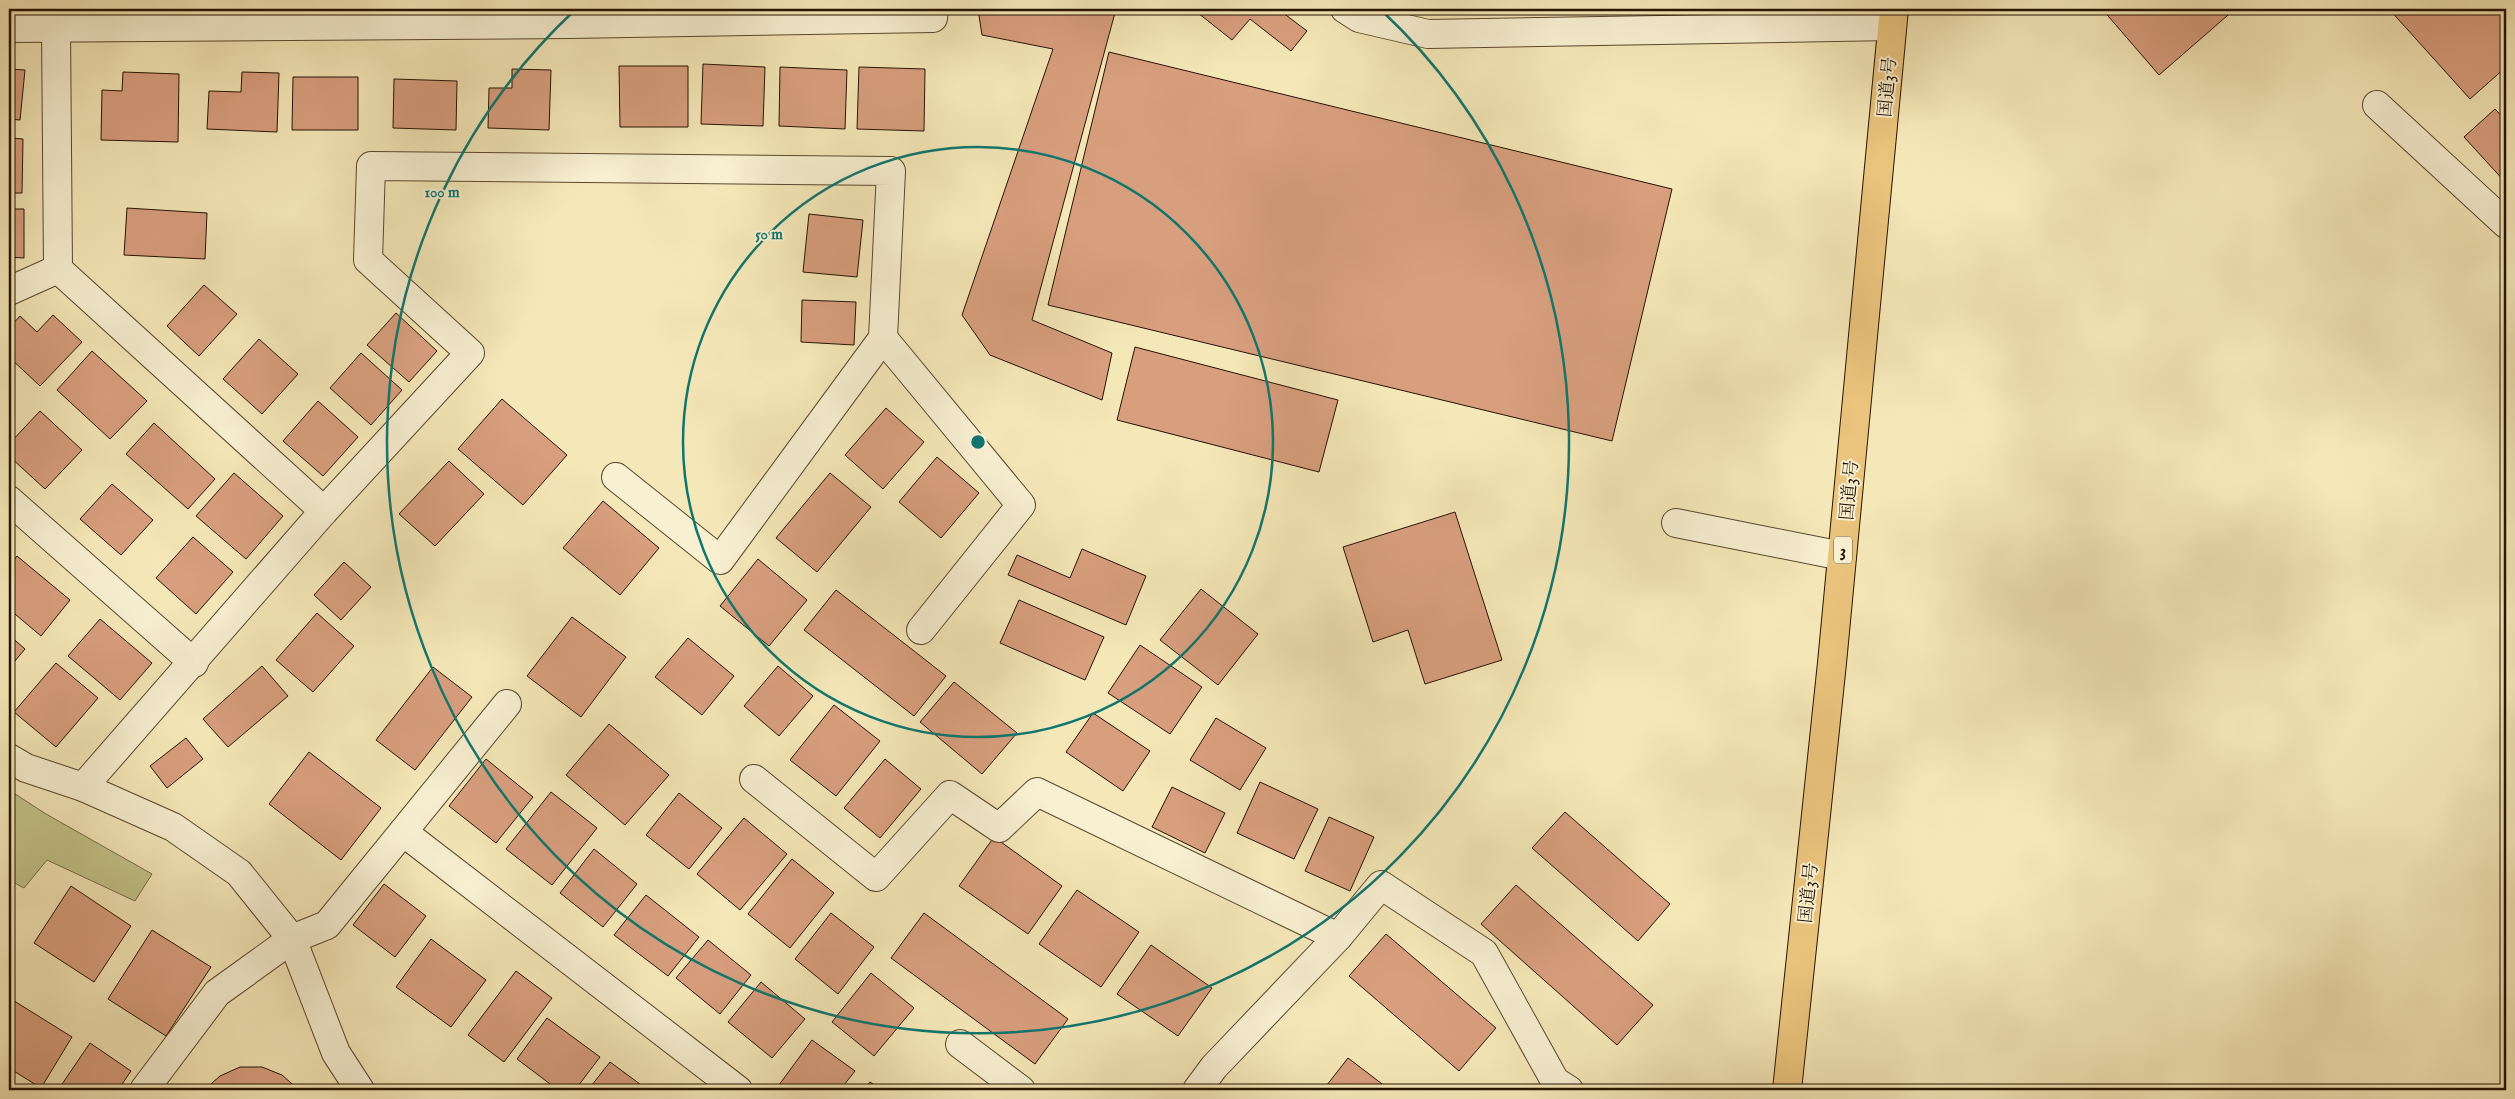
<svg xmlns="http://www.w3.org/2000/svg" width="2515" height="1099" font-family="'IM FELL English','Noto Serif JP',serif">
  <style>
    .green { fill: #c3c48a; stroke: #746c45 }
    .building { fill: #d89f7e; stroke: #251300 }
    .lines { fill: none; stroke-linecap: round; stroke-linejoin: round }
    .minor-casing { stroke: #59482e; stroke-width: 30 }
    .trunk-casing { stroke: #251300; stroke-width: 30 }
    .minor { stroke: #f8f0d1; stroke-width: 28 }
    .trunk { stroke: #eac47c; stroke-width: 28 }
    .ring { fill: none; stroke: #0f766e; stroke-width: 2.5 }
    .labels { text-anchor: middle; stroke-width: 4; stroke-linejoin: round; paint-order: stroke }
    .shield { fill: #f8f0d1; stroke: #64553f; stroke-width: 1 }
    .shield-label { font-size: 16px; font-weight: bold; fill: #251300 }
    .street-label { font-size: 18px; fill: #251300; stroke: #f8f0d1 }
    .centre { fill: #0f766e; stroke: #f8f0d1; stroke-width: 2.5 }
    .ring-label { font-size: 15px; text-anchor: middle; font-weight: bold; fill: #0f766e; stroke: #f8f0d1; stroke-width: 4; stroke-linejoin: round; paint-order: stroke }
  </style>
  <rect width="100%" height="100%" fill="#f5e8b8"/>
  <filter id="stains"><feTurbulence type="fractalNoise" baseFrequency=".004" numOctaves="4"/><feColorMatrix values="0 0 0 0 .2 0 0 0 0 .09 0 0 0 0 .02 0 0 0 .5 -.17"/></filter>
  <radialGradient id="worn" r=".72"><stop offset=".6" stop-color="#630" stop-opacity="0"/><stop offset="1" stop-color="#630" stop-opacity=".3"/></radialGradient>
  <polygon class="green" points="9,790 46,814 152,874 135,901 47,860 24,888 9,880"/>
  <g class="building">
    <polygon points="978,9 1116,9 1032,320 1112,353 1102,400 990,355 962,315 1053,49 982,35"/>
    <polygon points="1193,9 1278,9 1307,31 1291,51 1250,19 1232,40"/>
    <polygon points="2102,9 2235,9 2159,75"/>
    <polygon points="2389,9 2506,9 2506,67 2470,99"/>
    <polygon points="1109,52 1672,189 1612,441 1048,305"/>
    <polygon points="703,64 765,67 763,126 701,124"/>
    <polygon points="619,66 688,66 688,127 620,127"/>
    <polygon points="780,67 847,70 845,129 779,126"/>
    <polygon points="859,67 925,69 924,131 857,129"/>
    <polygon points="9,69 25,70 20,120 9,119"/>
    <polygon points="512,69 551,70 549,130 488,128 489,88 512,88"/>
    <polygon points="123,72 179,74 178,142 101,140 102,90 122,91"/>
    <polygon points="242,72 279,73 277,132 207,129 209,91 241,92"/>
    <polygon points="293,77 358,77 358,130 292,130"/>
    <polygon points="394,79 457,81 456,130 393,128"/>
    <polygon points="2495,109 2506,121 2506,183 2464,137"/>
    <polygon points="9,138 23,139 22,193 9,193"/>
    <polygon points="127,208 207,213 205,259 124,255"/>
    <polygon points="9,209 24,209 24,258 9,257"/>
    <polygon points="809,214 863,220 857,277 803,272"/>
    <polygon points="204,285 237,314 199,356 167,326"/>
    <polygon points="802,300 856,302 854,345 801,342"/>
    <polygon points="396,313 437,351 409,382 367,345"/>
    <polygon points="53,315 82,342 40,386 9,357 9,328 20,316 37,332"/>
    <polygon points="259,339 298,374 262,414 223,379"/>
    <polygon points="1135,347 1338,400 1319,472 1117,420"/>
    <polygon points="92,351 147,401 110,439 57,390"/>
    <polygon points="361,353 402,390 371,425 330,388"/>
    <polygon points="502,399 567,455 523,505 458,449"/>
    <polygon points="318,401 358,437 323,476 283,441"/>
    <polygon points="886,408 924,442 883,489 845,455"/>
    <polygon points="40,411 82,450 45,489 9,456 9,444"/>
    <polygon points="154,423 215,479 188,509 126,454"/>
    <polygon points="937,457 979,493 941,538 899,502"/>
    <polygon points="449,461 484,494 435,546 399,514"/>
    <polygon points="234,473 283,516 246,559 196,516"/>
    <polygon points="830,473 871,507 817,572 776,538"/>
    <polygon points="112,484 153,520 121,555 80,519"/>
    <polygon points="603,501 659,548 620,595 563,548"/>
    <polygon points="1455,512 1502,660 1425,684 1408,630 1373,642 1343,547"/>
    <polygon points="193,537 233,572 196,614 156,578"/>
    <polygon points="1082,549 1146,576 1126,625 1008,575 1017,555 1070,578"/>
    <polygon points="17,556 70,600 41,636 9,609 9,566"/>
    <polygon points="758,559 807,600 769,646 720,606"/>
    <polygon points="344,562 371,587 341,620 314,595"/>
    <polygon points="1201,589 1258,634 1218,685 1160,640"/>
    <polygon points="836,590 946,676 914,716 804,630"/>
    <polygon points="1019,600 1104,637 1085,680 1000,643"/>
    <polygon points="317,613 354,646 313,692 276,660"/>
    <polygon points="572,617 626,657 581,717 527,676"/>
    <polygon points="100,619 152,663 120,700 68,656"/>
    <polygon points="9,635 25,649 9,668"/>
    <polygon points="688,638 734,676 702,715 655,677"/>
    <polygon points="1140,645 1202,687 1170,734 1108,693"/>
    <polygon points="56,663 98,698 56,747 14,712"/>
    <polygon points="262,666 288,696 228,747 203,719"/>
    <polygon points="778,666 813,696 779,736 744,706"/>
    <polygon points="433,667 472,697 415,770 376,740"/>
    <polygon points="954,682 1017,733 982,774 920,722"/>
    <polygon points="834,705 880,741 836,796 790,760"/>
    <polygon points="1093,713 1150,751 1123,791 1066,752"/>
    <polygon points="1216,718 1266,748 1240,790 1190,760"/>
    <polygon points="609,724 669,775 625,825 566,775"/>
    <polygon points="186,738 203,759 167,788 150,766"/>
    <polygon points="309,752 381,808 341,860 269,804"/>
    <polygon points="486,759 533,797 496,843 449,806"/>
    <polygon points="885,759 921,789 880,838 844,808"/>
    <polygon points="1260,782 1318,809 1294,859 1237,833"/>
    <polygon points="1172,787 1225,813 1205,853 1152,827"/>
    <polygon points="551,792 597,828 552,885 506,849"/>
    <polygon points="679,793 722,828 689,869 646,835"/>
    <polygon points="1565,812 1670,904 1638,941 1532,848"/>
    <polygon points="1329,817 1374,837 1350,891 1305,871"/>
    <polygon points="744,818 787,854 740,910 697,874"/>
    <polygon points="994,837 1062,886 1028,934 959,886"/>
    <polygon points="594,849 637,884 603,927 560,893"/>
    <polygon points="792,859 834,893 790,948 748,914"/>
    <polygon points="384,884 426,916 395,957 353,925"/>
    <polygon points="1516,885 1653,1005 1617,1045 1481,924"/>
    <polygon points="71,886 131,926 94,982 34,943"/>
    <polygon points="1077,890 1139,932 1101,987 1039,944"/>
    <polygon points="646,895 699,937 668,976 614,935"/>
    <polygon points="831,913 874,947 838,994 795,959"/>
    <polygon points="924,913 1068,1019 1035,1064 891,958"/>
    <polygon points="152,930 211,967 166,1036 108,999"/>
    <polygon points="1386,934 1496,1028 1459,1071 1349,976"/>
    <polygon points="431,939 486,980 451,1027 396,987"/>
    <polygon points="708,940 751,975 720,1014 676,978"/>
    <polygon points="1151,945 1212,988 1178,1036 1117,994"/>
    <polygon points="516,971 552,998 504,1062 468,1035"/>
    <polygon points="871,973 914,1008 874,1056 832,1022"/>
    <polygon points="761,982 805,1019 772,1058 728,1022"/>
    <polygon points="11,999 72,1037 41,1088 9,1068 9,1002"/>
    <polygon points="547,1018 600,1057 575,1090 558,1090 517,1059"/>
    <polygon points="812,1040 855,1071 840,1090 778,1090 776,1089"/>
    <polygon points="90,1043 131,1071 118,1090 58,1090"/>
    <polygon points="1348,1058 1390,1090 1323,1090"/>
    <polygon points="610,1062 648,1090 588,1090"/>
    <polygon points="240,1067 262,1067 282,1075 299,1090 204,1090 220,1076"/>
    <polygon points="870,1082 882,1090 864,1090"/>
  </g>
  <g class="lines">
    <g class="minor-casing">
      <g id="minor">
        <polyline points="1345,9 1359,18 1428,34 1892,26"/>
        <polyline points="9,28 569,24 933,18 934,9"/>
        <polyline points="56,28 58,269 324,511"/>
        <polyline points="2377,105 2506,224"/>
        <polyline points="9,291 58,269"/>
        <polyline points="883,338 1021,505 921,630"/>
        <polyline points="9,500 194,663"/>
        <polyline points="1676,523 1842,556"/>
        <polyline points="9,758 26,768 83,787 173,827 239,873 292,939 336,1053 360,1090"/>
        <polyline points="754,779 876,877 950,795 999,828 1037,792 1338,937"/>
        <polyline points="83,787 324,511 470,353 368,260 371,166 891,171 883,338 720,560 616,477"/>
        <polyline points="403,832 738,1090"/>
        <polyline points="960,1044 1021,1090"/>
        <polyline points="144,1090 217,993 292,939 327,925 507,704"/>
        <polyline points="1197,1090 1214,1067 1338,937 1381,885 1484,953 1555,1081 1569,1090"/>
      </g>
    </g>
    <g class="trunk-casing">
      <polyline id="trunk" points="1787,1090 1832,663 1894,9"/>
    </g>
    <use href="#minor" class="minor"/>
    <use href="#trunk" class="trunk"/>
  </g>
  <g class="ring">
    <circle cx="978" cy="442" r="295"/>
    <path d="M1381 10A591 591 0 1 1 575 10"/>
  </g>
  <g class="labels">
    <rect class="shield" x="1834" y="536.5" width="18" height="27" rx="4"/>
    <g class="shield-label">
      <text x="1843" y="556">3</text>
    </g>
    <g class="street-label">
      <text transform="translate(1887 87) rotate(-85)" y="6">国道3号</text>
      <text transform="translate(1849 490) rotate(-85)" y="6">国道3号</text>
      <text transform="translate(1808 893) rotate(-84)" y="6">国道3号</text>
    </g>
  </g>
  <circle cx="978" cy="442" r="8" class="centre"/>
  <g class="ring-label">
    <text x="442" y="197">100 m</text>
    <text x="769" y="239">50 m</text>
  </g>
  <rect width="2515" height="1099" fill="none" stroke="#f5e8b8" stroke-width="30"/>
  <rect x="10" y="10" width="2495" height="1079" fill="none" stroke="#251300" stroke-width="2.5"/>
  <rect x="15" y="15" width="2485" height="1069" fill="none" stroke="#251300"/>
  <rect width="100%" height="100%" filter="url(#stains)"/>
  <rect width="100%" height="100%" fill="url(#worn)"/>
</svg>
